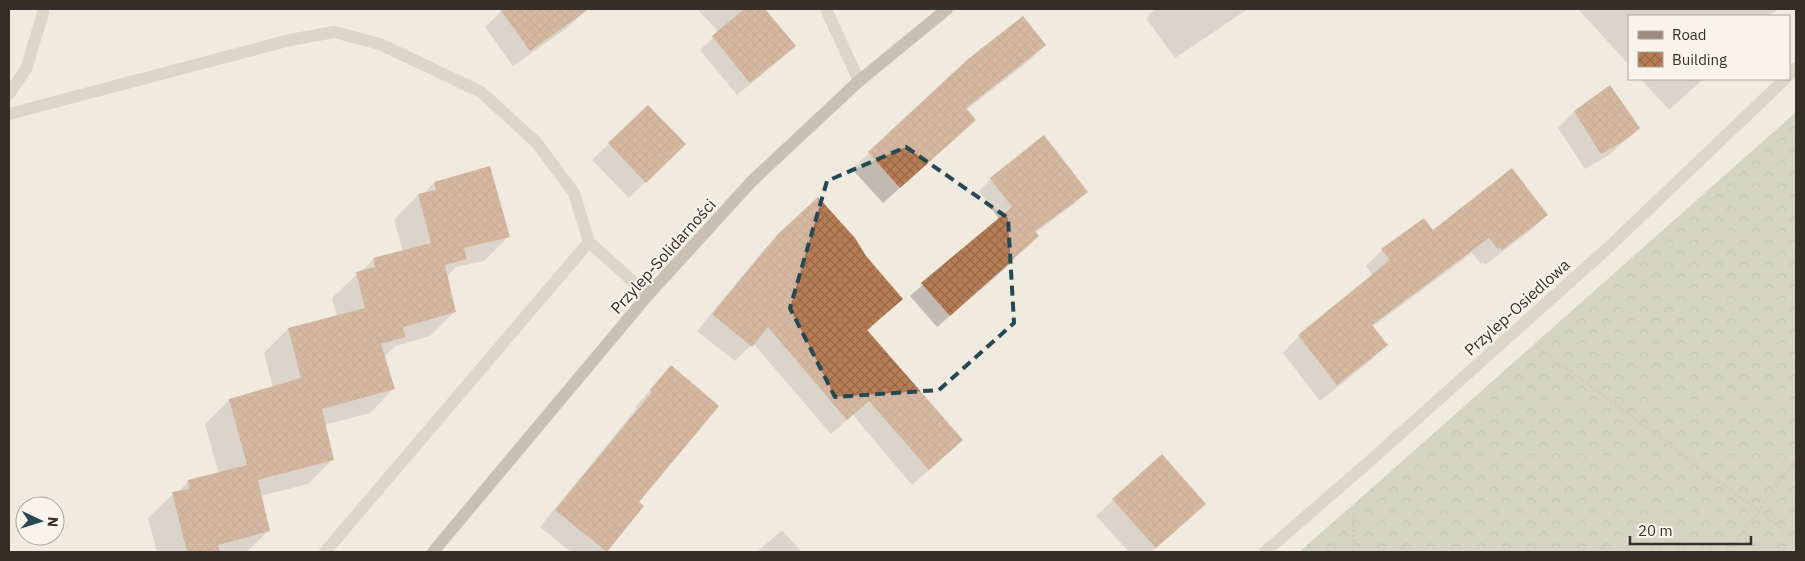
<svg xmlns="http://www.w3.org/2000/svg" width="1805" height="561" font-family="'IBM Plex Sans',sans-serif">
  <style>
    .forest { fill: url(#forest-crowns) }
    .shadow { fill: #0003 }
    .building { fill: url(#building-cross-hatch) }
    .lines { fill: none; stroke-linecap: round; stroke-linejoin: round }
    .path { stroke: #b2a797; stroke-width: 3; stroke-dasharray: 2.5 2.5; stroke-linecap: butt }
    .lane { stroke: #c6bcac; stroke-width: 12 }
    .street { stroke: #c6bcac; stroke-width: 12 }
    .secondary { stroke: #9a8c7e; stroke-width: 12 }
    .marked { fill: none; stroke: #254852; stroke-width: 4; stroke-dasharray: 10 6; stroke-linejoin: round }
    .labels { text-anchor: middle; stroke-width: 4; stroke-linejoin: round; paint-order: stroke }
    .street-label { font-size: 16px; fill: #352f2a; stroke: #f8f4eb }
  </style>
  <defs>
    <pattern id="forest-crowns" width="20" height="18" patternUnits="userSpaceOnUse" patternTransform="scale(1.25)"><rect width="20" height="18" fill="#afbda1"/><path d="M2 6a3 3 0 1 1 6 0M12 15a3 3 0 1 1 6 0" fill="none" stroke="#8f9a83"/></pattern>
    <pattern id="building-cross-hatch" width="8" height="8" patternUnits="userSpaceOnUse" patternTransform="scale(1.25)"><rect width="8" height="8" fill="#b77d55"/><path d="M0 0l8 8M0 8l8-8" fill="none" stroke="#966747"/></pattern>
  </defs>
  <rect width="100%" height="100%" fill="#f0eadf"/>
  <polygon class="forest" points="1796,112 1796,552 1299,552 1354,504"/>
  <g class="shadow">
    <polygon points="504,9 582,9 584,12 567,28 513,66 485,27"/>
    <polygon points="697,9 764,9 794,46 781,59 737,95 700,50 719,32"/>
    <polygon points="1155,9 1248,9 1175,58 1146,18"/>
    <polygon points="1578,9 1779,9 1767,16 1757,16 1756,15 1754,16 1629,16 1629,65"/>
    <polygon points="1045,45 1029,61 966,110 958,136 883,203 852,169 969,60"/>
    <polygon points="1641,79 1703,79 1669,110"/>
    <polygon points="648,107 684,144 629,198 592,160"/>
    <polygon points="1575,111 1638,128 1609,155 1585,169 1558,128"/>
    <polygon points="991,179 1086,192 1074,204 1035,233 1009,265 937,327 910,296 999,219 979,191"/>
    <polygon points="434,183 509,236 484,261 456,267 447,277 454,312 430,336 395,346 384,357 394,388 370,413 324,425 333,459 308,484 260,496 268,531 247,552 155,552 157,552 148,518 173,494 178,492 188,482 219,474 205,424 229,400 273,388 264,353 288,329 337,316 332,298 357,274 360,273 373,260 403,252 394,220 418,195 422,195"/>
    <polygon points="1547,215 1530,231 1485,265 1483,262 1481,264 1472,253 1372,327 1386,345 1370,361 1320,401 1283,353 1299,336 1373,276 1366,266 1382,250 1433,232"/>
    <polygon points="778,235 865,256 901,299 867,331 962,440 912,485 853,415 831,434 753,343 735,361 697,331 762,252"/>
    <polygon points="671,367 638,502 642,506 605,552 571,552 540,527 637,408 635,407"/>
    <polygon points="1113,500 1188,520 1151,552 1129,552 1096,516"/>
    <polygon points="782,530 802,552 757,552"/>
  </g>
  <g class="building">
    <polygon points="500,9 589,9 530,51"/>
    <polygon points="744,9 765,9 796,46 750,83 712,36"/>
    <polygon points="1023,16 1046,45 966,108 976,120 900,188 868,152 968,59"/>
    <polygon points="1610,85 1640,128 1627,139 1601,154 1574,111"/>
    <polygon points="648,105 686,144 646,183 608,143"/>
    <polygon points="1044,135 1088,192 1035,231 1039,236 950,316 921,283 1012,207 990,178"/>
    <polygon points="490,166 510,237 464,248 467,259 445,265 456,312 403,327 405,337 381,344 395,389 322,409 334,460 258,480 270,531 218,545 220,552 187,552 172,492 189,489 188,480 247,465 229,399 301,378 288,328 365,308 356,272 375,267 373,258 431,243 418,194 436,190 434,182"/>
    <polygon points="1512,168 1548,215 1502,250 1500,247 1498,249 1489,238 1372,325 1388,345 1337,385 1298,335 1390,260 1381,249 1424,218 1433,230"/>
    <polygon points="818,197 855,238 866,256 903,299 867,330 963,440 929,470 869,401 847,420 768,327 752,347 712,314 778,234"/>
    <polygon points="671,365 719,406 639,502 644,506 607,552 555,510 652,392 650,390"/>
    <polygon points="1162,454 1206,504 1156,548 1112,499"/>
  </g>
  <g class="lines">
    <g class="path">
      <polyline points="1538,347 1796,539"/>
      <polyline points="1353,552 1354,512"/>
      <polyline points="1728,552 1796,460"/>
    </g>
    <g class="lane">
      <polyline points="9,94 26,69 43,13 43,9"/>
      <polyline points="9,114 290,40 334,32 380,44 481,92 536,142 574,193 589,242 648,295"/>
      <polyline points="325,552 589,242"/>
    </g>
    <g class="street">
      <polyline points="826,9 859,81"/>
      <polyline points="1789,75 1796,68"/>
      <polyline points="1265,552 1371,460 1610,246 1785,79"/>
    </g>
    <polyline class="secondary" points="433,552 648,295 752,181 859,81 947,9"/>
  </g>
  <path d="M0 0H1805V561H0ZM906,147L1008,218L1014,323L939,390L835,397L790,308L827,181Z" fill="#f0eadf" fill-opacity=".55" fill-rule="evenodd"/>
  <path class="marked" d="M906,147L1008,218L1014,323L939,390L835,397L790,308L827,181Z"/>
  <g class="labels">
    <g class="street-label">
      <text transform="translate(663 256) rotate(-48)" y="6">Przylep-Solidarności</text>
      <text transform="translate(1517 307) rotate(-42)" y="6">Przylep-Osiedlowa</text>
    </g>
  </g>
  <rect width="1805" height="561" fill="none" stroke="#352f2a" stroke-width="20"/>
  <rect x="1628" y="15" width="162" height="65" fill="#f8f4eb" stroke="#aaa59e"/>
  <rect x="1638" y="31" width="25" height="8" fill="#9a8c7e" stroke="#aaa59e"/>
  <text x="1672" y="40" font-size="15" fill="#352f2a">Road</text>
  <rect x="1638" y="52" width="25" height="15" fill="url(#building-cross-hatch)" stroke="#aaa59e"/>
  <text x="1672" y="65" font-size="15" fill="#352f2a">Building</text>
  <g transform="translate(40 521) rotate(94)"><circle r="24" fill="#f8f4eb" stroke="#aaa59e"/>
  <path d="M0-4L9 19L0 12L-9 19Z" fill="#254852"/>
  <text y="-8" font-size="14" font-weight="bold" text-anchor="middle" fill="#352f2a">N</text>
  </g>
  <path d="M1630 536v8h121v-8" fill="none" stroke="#352f2a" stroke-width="2.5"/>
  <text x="1638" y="536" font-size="15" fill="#352f2a" stroke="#f8f4eb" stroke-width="4" paint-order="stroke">20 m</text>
</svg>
